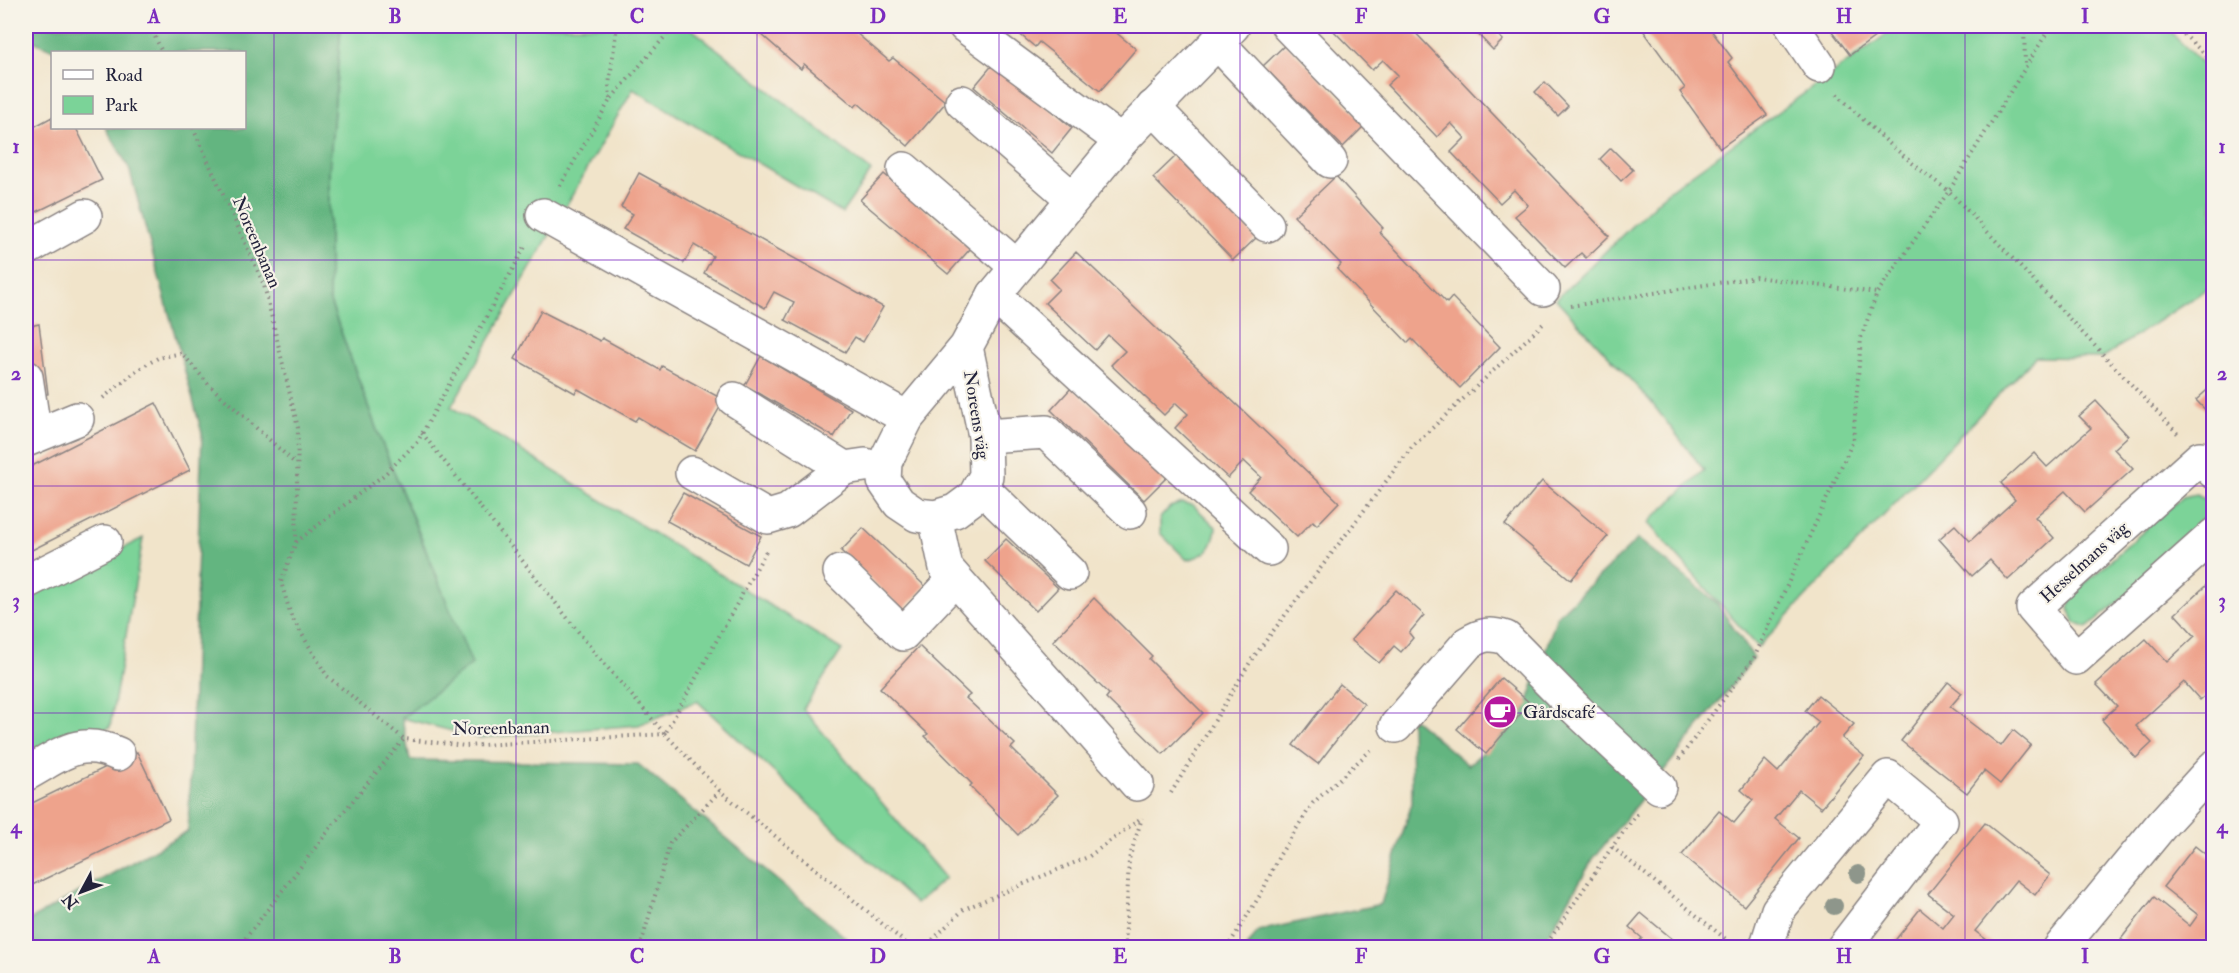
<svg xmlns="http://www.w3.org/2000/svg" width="2239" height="973" font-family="'IM FELL Double Pica',serif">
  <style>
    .green { fill: #7bd398; stroke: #4e7a6a; stroke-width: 1.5 }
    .forest { fill: #64b580; stroke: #436c5e; stroke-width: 1.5 }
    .building { fill: #eea38c }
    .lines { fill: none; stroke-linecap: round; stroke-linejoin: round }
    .minor-casing { stroke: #8a8382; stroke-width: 36 }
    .path { stroke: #8a8382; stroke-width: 4; stroke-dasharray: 1.5 4.5; stroke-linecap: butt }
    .minor { stroke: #fff; stroke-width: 33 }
    .tree { fill: #8e968b }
    .grid { fill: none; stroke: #7b2cbf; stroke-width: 1.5; stroke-opacity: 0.55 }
    .labels { text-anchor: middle; stroke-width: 4.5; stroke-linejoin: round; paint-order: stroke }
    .street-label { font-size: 18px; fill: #22223b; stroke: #f7f3e8 }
    .poi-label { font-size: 18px; fill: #22223b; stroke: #f7f3e8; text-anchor: start }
    .neatline { fill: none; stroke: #7b2cbf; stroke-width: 2 }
    .grid-label { font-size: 20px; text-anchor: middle; font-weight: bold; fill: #7b2cbf }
  </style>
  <rect width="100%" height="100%" fill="#f7f3e8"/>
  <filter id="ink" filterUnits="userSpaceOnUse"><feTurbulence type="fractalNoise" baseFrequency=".0167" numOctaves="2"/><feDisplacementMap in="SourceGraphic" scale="12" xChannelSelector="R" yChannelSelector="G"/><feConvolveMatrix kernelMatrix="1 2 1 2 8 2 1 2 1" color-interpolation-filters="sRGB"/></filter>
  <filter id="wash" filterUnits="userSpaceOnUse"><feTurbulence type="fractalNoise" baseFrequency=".008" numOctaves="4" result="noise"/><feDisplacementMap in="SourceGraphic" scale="24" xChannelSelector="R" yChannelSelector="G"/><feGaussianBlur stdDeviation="1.35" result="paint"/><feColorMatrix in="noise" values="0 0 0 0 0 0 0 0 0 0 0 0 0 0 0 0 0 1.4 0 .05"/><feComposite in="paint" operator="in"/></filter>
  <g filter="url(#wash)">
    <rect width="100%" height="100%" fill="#f1e4ca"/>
    <g class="green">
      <polygon points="341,26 688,26 871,171 842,213 633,89 451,407 842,650 803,709 945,878 916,904 697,701 639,725 479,738 402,718 439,581 379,436 329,299 329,172"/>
      <polygon points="1898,26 2164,26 2213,74 2213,285 2102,358 2035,357 1758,647 1648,523 1704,470 1651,402 1556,299 1667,192"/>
      <polygon points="2197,494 2208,501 2212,516 2208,528 2087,628 2075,623 2069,609 2072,595 2182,497"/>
      <path d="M1182,503L1193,505L1216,527C1214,548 1207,555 1187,560L1160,533V518L1170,507Z"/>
      <polygon points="143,538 110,727 50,755 26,759 26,597"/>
    </g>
    <g class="forest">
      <polygon points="26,26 341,26 329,172 329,299 379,436 472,664 402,718 410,760 638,764 857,947 26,947 26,922 188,831 202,433 129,168 106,128 244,128 244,52 58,52 26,38"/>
      <polygon points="1638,539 1716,602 1754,658 1593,859 1541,947 1246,948 1258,931 1381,904 1412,803 1411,717 1468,765 1522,719 1557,616"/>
    </g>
    <g id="blocks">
      <g class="building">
        <polygon points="752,26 848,26 889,61 893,58 946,102 908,146 858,103 855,107 804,64 801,69"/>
        <polygon points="1010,26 1108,26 1136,49 1100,91 1039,42 1035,47"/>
        <polygon points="1329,26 1409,26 1609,236 1586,258 1581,253 1565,268 1515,216 1528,205 1514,190 1500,203 1451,152 1465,138 1451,123 1437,137 1387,85 1398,75 1383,60 1372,70"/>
        <polygon points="1470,26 1489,26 1503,40 1493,50"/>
        <polygon points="1640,26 1708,26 1732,58 1728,62 1767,115 1720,148 1680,92 1685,88"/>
        <polygon points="1828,26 1890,26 1850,55"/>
        <polygon points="1286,44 1366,124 1343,147 1263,66"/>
        <polygon points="994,63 1072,128 1052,153 974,87"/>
        <polygon points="1545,82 1568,106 1558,116 1535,92"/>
        <polygon points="52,117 52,128 76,128 102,180 26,217 26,131"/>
        <polygon points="1611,148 1633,170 1621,181 1600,159"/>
        <polygon points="1176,156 1256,238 1233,260 1153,178"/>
        <polygon points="639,173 883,307 863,342 855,337 845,352 785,320 794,302 774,292 765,308 704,273 713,256 694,245 684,263 623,229 633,214 621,207"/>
        <polygon points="884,174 970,249 948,274 860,200"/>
        <polygon points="1336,176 1383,228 1379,232 1447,303 1452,297 1500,347 1460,388 1412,339 1408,343 1337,269 1341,264 1294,216"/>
        <polygon points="1076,252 1339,502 1317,525 1313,521 1297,537 1248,491 1261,477 1244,461 1228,478 1175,428 1188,414 1176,403 1164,415 1111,365 1125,351 1108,335 1095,350 1045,303 1059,289 1050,280"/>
        <polygon points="541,311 600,341 602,338 660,370 662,366 724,400 695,451 638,417 635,421 578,389 575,393 515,359"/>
        <polygon points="39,324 48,394 36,396 26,327"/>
        <polygon points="761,356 851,409 834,437 745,385"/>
        <polygon points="2214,384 2214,419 2196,400"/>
        <polygon points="1072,387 1167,477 1144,500 1051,410"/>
        <polygon points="2096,401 2128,436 2114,449 2133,469 2085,512 2065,491 2035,517 2054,538 2008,580 1990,560 1972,576 1939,539 1955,525 1970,541 2015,500 2001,483 2034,453 2047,467 2091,428 2079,416"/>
        <polygon points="156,403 190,470 26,553 26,469"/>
        <polygon points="1542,481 1608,536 1571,580 1505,525"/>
        <polygon points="683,493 761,536 746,564 667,521"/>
        <polygon points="863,528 925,586 903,610 841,551"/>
        <polygon points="1006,539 1058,588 1036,611 985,561"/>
        <polygon points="2214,578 2214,688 2200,700 2184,682 2136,726 2152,743 2136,758 2102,720 2117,706 2096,684 2146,639 2167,662 2195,636 2175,614"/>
        <polygon points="1396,590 1424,615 1409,633 1413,638 1401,652 1394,646 1379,663 1351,640"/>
        <polygon points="1094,598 1152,656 1149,659 1203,713 1163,754 1106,698 1109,694 1053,641"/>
        <polygon points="919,646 970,695 966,698 1015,744 1011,748 1058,795 1018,835 970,786 972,784 925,736 928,734 880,688"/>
        <polygon points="1501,678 1530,703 1486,754 1457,729"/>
        <polygon points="1948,682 1962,693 1950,707 2001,746 2013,730 2031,745 2000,784 1984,771 1967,793 1901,741"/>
        <polygon points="1340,684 1364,704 1318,764 1293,745"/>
        <polygon points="1818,695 1854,724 1842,738 1864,756 1821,808 1799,790 1775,819 1799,838 1744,906 1682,855 1719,811 1734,823 1753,800 1741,790 1765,760 1778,772 1819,722 1805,711"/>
        <polygon points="137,752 169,819 26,888 26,806"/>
        <polygon points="1985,823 2050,875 2035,895 2016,880 1975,931 1992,944 1989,948 1889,948 1920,909 1943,928 1954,914 1928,894"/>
        <polygon points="2195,846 2214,861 2214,948 2203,940 2197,948 2132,948 2121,939 2154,897 2190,926 2198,915 2163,887"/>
        <polygon points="1641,913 1676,942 1672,948 1634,948 1642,938 1629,927"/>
      </g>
    </g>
  </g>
  <g filter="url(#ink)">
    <use href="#blocks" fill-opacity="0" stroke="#8a8382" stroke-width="1.5"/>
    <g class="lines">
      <g class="minor-casing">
        <g id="minor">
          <polyline points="965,26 1121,141"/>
          <polyline points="1288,26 1543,289"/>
          <polyline points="1792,26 1819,66"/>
          <polyline points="1217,42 1330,161"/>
          <polyline points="962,102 1073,199"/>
          <polyline points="1153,107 1267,225"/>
          <polyline points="904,169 1017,267"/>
          <polyline points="543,215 907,418"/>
          <polyline points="26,249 85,216"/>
          <polyline points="994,295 1269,549"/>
          <polyline points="966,347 985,436 986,476 974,497 955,511 935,517 917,515 899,503 884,481 885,462 907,418 966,347 994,295 1121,141 1233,26"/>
          <polyline points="26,377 35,436"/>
          <polyline points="734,399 844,468 865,465"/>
          <polyline points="985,436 1046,432 1130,512"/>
          <polyline points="26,440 77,419"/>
          <polyline points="2214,472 2200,458 2033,608 2076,658 2214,535"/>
          <polyline points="692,473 768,517 788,511 844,468"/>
          <polyline points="980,486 1070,573"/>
          <polyline points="935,517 946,568 1137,784"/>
          <polyline points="840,572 903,634 955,579"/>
          <polyline points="26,582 105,542"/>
          <path d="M1396,726L1468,643C1482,634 1490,633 1506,638L1577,710L1659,787"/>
          <path d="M26,774C61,755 78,736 118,754"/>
          <polyline points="1766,948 1778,910 1888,777 1941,821 1843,948"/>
          <polyline points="2060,948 2163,823 2214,767"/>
        </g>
      </g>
      <g class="path">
        <polyline points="150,26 162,52"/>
        <polyline points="2024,26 2025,65"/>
        <polyline points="2175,26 2214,63"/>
        <path d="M1837,94C1873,130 1908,162 1949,191L2178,434"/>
        <polyline points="610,99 609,85 617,26"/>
        <polyline points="193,128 264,285 298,428 296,542 281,582 291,616 327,676 404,739 466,746 665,734 720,791 912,948"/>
        <polyline points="560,186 610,100 674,26"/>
        <polyline points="1571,306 1756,277 1877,293"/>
        <polyline points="103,398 139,369 158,358 182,353 209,385 296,464"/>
        <polyline points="422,433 595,653 665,734 766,551"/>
        <polyline points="296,542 385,474 418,441 526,245"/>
        <polyline points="1679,759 1754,658 1853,441 1861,338 1877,293 1949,191 2051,26"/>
        <polyline points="1171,793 1252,659 1412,447 1543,324"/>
        <polyline points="1612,847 1733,945"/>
        <polyline points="238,948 332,826 404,739"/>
        <polyline points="640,948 670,843 720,791"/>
        <polyline points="924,948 964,909 1088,857 1140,819"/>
        <polyline points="1125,948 1129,859 1142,818"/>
        <polyline points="1227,948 1262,892 1279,856 1313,803 1372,749"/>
        <polyline points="1544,948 1612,847 1638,813"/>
      </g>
      <use href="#minor" class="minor"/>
    </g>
    <g class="tree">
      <circle cx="1858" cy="874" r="9"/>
      <circle cx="1834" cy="906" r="9"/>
    </g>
  </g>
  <path class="grid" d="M274,26V948M516,26V948M757,26V948M999,26V948M1240,26V948M1482,26V948M1723,26V948M1965,26V948M26,260H2214M26,486H2214M26,713H2214"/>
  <defs>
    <g id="cafe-disc" transform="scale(1.725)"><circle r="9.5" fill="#b5179e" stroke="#f7f3e8"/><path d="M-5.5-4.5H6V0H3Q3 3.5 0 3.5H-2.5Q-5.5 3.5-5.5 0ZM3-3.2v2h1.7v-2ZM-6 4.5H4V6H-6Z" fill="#fff"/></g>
  </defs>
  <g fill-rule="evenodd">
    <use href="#cafe-disc" x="1500" y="712"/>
  </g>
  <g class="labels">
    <g class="street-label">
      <text transform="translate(257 242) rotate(67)" y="6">Noreenbanan</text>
      <text transform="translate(977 415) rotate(81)" y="6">Noreens väg</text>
      <text transform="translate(2084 562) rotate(-42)" y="6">Hesselmans väg</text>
      <text transform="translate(501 728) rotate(-1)" y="6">Noreenbanan</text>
    </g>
    <g class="poi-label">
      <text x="1523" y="718">Gårdscafé</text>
    </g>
  </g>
  <rect width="2239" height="973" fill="none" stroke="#f7f3e8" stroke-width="66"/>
  <rect x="51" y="51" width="195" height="78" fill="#f7f3e8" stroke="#a29fa3" stroke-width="1.5"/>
  <rect x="63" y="70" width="30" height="9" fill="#ffffff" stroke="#a29fa3" stroke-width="1.5"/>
  <text x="105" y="81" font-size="18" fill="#22223b">Road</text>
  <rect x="63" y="96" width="30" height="18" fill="#7bd398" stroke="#a29fa3" stroke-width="1.5"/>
  <text x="105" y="111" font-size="18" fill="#22223b">Park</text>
  <g transform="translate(81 892) rotate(229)" stroke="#f7f3e8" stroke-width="4.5" paint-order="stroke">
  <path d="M0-4.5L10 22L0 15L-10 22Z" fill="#22223b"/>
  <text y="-9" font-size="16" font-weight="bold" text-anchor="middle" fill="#22223b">N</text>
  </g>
  <rect x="33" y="33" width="2173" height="907" class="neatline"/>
  <g class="grid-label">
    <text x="154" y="23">A</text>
    <text x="395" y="23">B</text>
    <text x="637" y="23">C</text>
    <text x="878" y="23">D</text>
    <text x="1120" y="23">E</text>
    <text x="1361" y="23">F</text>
    <text x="1602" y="23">G</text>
    <text x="1844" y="23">H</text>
    <text x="2085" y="23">I</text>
    <text x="16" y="153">1</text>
    <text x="2222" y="153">1</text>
    <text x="16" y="380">2</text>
    <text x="2222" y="380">2</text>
    <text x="16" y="607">3</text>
    <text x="2222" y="607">3</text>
    <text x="16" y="833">4</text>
    <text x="2222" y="833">4</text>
    <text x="154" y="963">A</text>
    <text x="395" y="963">B</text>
    <text x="637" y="963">C</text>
    <text x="878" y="963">D</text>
    <text x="1120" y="963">E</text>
    <text x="1361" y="963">F</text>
    <text x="1602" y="963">G</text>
    <text x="1844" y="963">H</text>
    <text x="2085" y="963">I</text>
  </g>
</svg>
